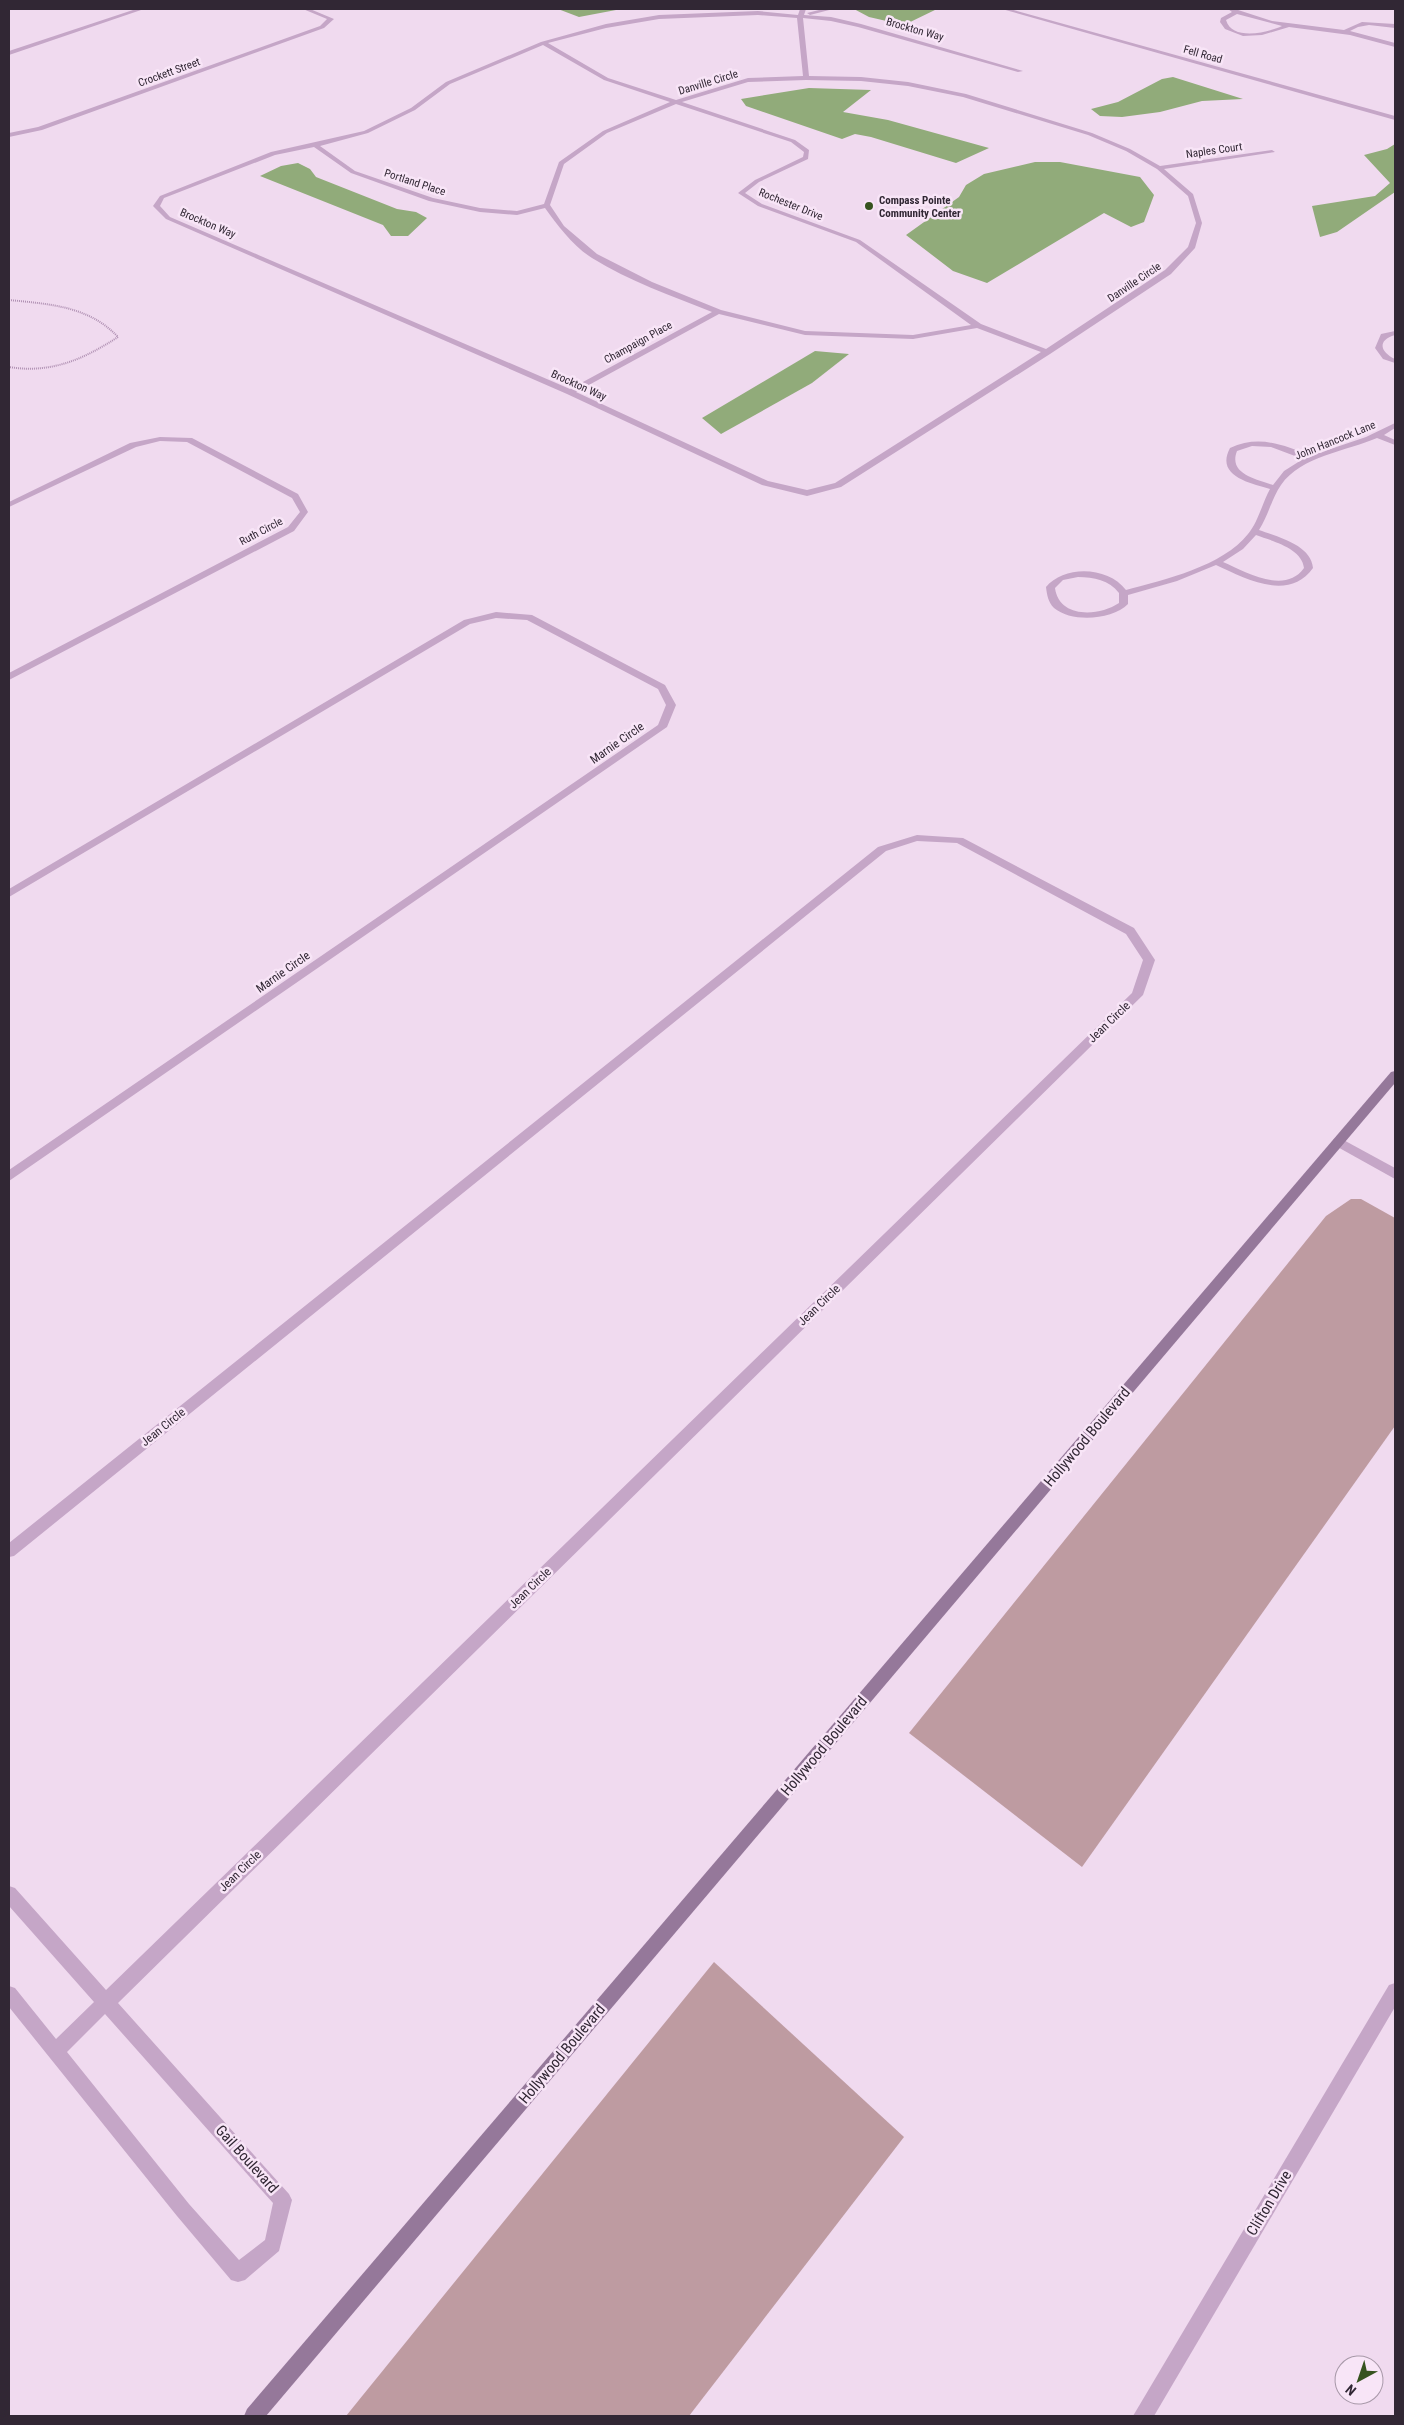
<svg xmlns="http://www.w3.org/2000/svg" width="1404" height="2425" font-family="'Roboto Condensed',sans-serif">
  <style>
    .green { fill: #be9ba1 }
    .water { fill: #91ab7a }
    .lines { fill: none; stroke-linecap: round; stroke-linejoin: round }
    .path { stroke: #b091b3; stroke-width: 2; stroke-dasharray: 1 1; stroke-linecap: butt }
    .street { fill: #c5a6c7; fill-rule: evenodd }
    .secondary { fill: #95789a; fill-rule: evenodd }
    .poi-dot { fill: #36531f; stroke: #f8e5f7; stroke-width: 2 }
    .labels { text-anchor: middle; stroke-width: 5; stroke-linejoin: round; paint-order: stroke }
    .far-street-label { font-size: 11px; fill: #312734; stroke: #f8e5f7 }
    .far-poi-label { font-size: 11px; font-weight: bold; fill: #312734; stroke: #f8e5f7; text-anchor: start }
    .street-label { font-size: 12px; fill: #312734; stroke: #f8e5f7 }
    .near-street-label { font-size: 15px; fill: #312734; stroke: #f8e5f7 }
  </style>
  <rect width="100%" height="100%" fill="#f0daef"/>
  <g class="green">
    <polygon points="1351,1199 1361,1199 1395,1218 1395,1426 1082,1867 909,1733 1326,1216"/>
    <polygon points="714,1962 904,2137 689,2416 346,2416"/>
  </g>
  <g class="water">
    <polygon points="558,9 615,9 616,10 579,17"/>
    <polygon points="854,9 937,9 904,25 869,17"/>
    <polygon points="1173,77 1243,99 1202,101 1160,112 1122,117 1100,116 1091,109 1118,102 1162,79"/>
    <polygon points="809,88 871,90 843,112 888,120 989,148 956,163 871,137 855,134 842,139 746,106 741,99"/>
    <polygon points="1395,144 1395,192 1337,232 1320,237 1312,206 1375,196 1390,183 1364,155 1387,149"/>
    <polygon points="1035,162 1060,162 1140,177 1154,195 1144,222 1131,227 1104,213 987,283 953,271 906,235 959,197 966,185 984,174"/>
    <polygon points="298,163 310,169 316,177 397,209 416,212 427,218 408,236 391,236 383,225 260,176 281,166"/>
    <polygon points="815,351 849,354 812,383 721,434 702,418"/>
  </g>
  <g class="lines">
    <path class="path" d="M9,300C49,304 89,306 118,337C84,359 51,374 9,367"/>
    <g class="street">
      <polygon points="136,9 144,9 9,55 9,51"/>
      <polygon points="303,9 310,9 334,19 324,28 42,130 9,137 9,133 38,127 320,26 327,19"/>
      <path d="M800,9H806L804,15L831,17L861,24L1023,71L1018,72L858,27L831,21L803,18L809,76L861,77L908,82L966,94L1092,133L1130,149L1160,166L1272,150L1275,152L1164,169L1193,194L1202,223L1195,248L1171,274L1050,354L841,487L807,496L762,485L567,394L166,219L153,206L160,196L271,152L364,131L411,108L446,82L541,42L606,24L659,15L758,11L798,15ZM758,15L797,18L803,76L748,78L676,100L608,78L548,43L606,28L659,19ZM543,45L604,80L670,102L603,131L559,162L544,204L517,211L480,208L433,198L355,171L320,146L368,133L415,110L450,84ZM806,80L861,81L908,86L963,97L1088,135L1126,151L1157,169L1188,196L1196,223L1188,247L1165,270L1046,349L981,324L860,240L762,204L745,193L759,182L808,159L809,150L795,140L682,102L748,82ZM676,104L791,142L804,152L803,157L755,180L738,193L758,206L856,242L971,325L913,335L805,331L721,310L652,282L597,254L564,226L550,205L564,164L607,133ZM314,147L351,173L429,201L480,212L517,215L545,208C558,226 573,246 592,258C629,281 672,296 712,312L570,389L170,217L160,206L164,198L275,155ZM719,314L805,335L913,339L977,328L1041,352L835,483L807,490L768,481L576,392Z"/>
      <polygon points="823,9 833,9 810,15 807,13"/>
      <polygon points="1002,9 1010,9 1395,116 1395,120"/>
      <path d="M1228,9H1235L1272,21L1344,30L1362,22L1395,24V28L1369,25L1358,27L1350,31L1395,43V47L1350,35L1289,27L1262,35L1243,36L1225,29L1220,22L1221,18L1232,12ZM1237,14L1282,26C1267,33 1232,41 1226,20Z"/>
      <path d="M1395,331V335C1377,340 1380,352 1395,359V363L1383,359L1375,348L1381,334Z"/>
      <path d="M1395,423V428L1384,435L1395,440V445L1377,438C1347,451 1301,456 1281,485C1272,498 1268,516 1259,530C1278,537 1311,545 1313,568C1289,602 1246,579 1216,565L1177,581L1128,595V604C1112,620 1072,623 1054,608C1048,602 1047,595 1046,587C1064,565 1108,566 1126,590C1164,580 1223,566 1248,534C1258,522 1262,504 1270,489C1250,483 1215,476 1230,448C1258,435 1283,444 1310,456L1366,437ZM1252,446L1271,447L1303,459L1284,471L1273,485C1256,479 1228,474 1237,451ZM1256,535C1272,541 1302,548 1304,568C1285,595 1246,572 1223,562L1243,549ZM1078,577C1094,577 1109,580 1119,593V603C1098,617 1059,618 1055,588L1063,580Z"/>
      <polygon points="160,437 192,438 298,494 308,512 294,531 9,680 9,673 288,527 300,512 292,498 187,442 160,441 136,447 9,507 9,502 130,443"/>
      <polygon points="496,612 532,615 665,685 676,705 667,727 9,1181 9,1170 658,725 666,705 658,689 527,620 496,618 470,624 9,897 9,889 464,620"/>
      <path d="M917,835L963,838L1134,928L1155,960L1143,995L118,2003L289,2194L292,2200L279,2251L245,2280L238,2282L231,2280L177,2216L9,2007V1986L15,1988L56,2039L94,2002L9,1906V1886L15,1888L106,1990L1132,993L1143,960L1126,934L957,843L917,841L886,851L14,1556L9,1557V1543L878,847ZM105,2014L273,2203L265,2240L239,2260L189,2204L67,2052Z"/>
      <polygon points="1338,1137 1395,1168 1395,1179 1334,1145 1332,1142 1334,1139"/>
      <polygon points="1395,1983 1395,2007 1154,2416 1133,2416 1389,1985"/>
    </g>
    <polygon class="secondary" points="1395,1071 1395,1083 266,2416 244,2416 247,2409 1391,1072"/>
  </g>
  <circle class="poi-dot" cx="869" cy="206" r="5"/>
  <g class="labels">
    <g class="far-street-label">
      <text transform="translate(915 29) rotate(16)" y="4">Brockton Way</text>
      <text transform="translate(1203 54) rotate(16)" y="4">Fell Road</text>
      <text transform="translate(169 72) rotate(-20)" y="4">Crockett Street</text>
      <text transform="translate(708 82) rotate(-17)" y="4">Danville Circle</text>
      <text transform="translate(1214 150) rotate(-8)" y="4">Naples Court</text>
      <text transform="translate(415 182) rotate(18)" y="4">Portland Place</text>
      <text transform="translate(791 204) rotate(22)" y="4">Rochester Drive</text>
      <text transform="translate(208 223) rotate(23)" y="4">Brockton Way</text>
      <text transform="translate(1134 282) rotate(-34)" y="4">Danville Circle</text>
      <text transform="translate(638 342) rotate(-29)" y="4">Champaign Place</text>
      <text transform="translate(579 385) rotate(24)" y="4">Brockton Way</text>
      <text transform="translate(1335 440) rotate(-22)" y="4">John Hancock Lane</text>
      <text transform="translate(261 531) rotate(-28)" y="4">Ruth Circle</text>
    </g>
    <g class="far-poi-label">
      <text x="879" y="204">Compass Pointe<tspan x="879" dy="13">Community Center</tspan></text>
    </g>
    <g class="street-label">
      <text transform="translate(617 743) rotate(-35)" y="4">Marnie Circle</text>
      <text transform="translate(283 972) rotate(-35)" y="4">Marnie Circle</text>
      <text transform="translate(1109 1022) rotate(-44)" y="4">Jean Circle</text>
      <text transform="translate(819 1305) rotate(-44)" y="4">Jean Circle</text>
      <text transform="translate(163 1427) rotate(-39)" y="4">Jean Circle</text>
      <text transform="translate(530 1588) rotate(-44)" y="4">Jean Circle</text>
      <text transform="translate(240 1871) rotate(-44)" y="4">Jean Circle</text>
    </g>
    <g class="near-street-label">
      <text transform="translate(1087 1437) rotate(-50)" y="5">Hollywood Boulevard</text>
      <text transform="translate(824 1746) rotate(-50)" y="5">Hollywood Boulevard</text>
      <text transform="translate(562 2054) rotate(-50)" y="5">Hollywood Boulevard</text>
      <text transform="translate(247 2159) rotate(48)" y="5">Gail Boulevard</text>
      <text transform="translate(1269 2203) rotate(-59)" y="5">Clifton Drive</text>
    </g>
  </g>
  <rect width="1404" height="2425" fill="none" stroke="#312734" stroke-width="20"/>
  <g transform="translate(1359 2380) rotate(220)"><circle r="24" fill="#f8e5f7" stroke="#a899a9"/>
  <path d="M0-4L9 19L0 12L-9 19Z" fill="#36531f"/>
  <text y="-8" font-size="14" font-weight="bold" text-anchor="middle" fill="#312734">N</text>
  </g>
</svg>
